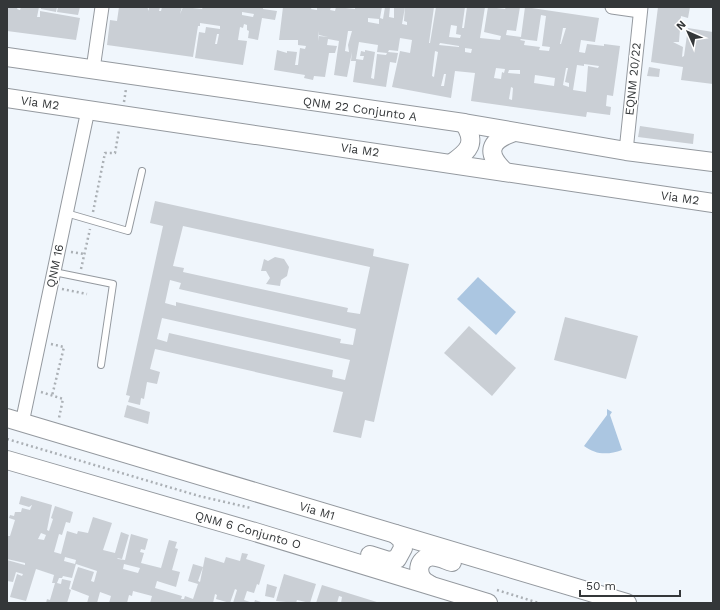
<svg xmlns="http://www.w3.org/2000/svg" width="720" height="610" font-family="'Work Sans',sans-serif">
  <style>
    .green { fill: #abc6e1 }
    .building { fill: #cacfd5; fill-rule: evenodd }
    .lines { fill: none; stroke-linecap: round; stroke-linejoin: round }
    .service-casing { stroke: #94999f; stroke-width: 8 }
    .minor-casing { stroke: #94999f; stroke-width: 15 }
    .secondary-casing { stroke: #94999f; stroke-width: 20 }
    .path { stroke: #abb0b5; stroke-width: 2.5; stroke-dasharray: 2 3; stroke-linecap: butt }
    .service { stroke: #fff; stroke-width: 6 }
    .minor { stroke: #fff; stroke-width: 13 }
    .secondary { stroke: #fff; stroke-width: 18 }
    .labels { text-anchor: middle; stroke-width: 3; stroke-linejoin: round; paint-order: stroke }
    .street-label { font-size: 12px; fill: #343739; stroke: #fff }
  </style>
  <rect width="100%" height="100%" fill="#f0f6fc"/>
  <g class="green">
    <polygon points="478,277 516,312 496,335 457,299"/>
    <path d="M607,409L612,412L610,415L622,450C608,455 596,455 584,446L607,415Z"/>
  </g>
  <g class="building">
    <polygon points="7,7 18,7 17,9 20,10 21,7 39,7 37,17 40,17 40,11 80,18 76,40 7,31"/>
    <polygon points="41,7 57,7 56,12 41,9"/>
    <polygon points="58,7 80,7 78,15 57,12"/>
    <path d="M119,7H147L149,11V7H160L159,11H161L162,7H182L180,14L183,7L202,9L203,7H263V9L277,11L275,20L262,18L258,40L248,38L249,31L247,30V25L244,24L243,28L240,27L238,40L247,41L243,65L195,58L199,32L205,33L206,27L220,29V26L200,23V26H198L193,57L107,45L110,20L117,21ZM242,12L254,14L253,17L242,15ZM217,34H219L217,44H215Z"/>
    <path d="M283,7H312L311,9L317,10V7H331L330,10L335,11L336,7L355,9V7H382L380,18L383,19L385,7H390L389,17L394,18V7H405L402,24L407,25V22L404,21L405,7H434L429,43H430L436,7H465L462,28H464L467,7H485L480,38L500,40L501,36L484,32L488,7L505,9L506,7H520L516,31L507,30L506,35L521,37L525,7L599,18L595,42L581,40L579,52L585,53L587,44L604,46V44L620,46L613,96L607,95L606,106L611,107L610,115L587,112L586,117L471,101L475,73L455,71L451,98L392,87L400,51L410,53L412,40L400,38L398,51L389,50L388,52L398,53L396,63L390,62L386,87L353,82L356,61H351L352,52L347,77L334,75L339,41L328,39L327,45L337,46L335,53H329L325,77L314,76L313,80L304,78L305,75L274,70L277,50L287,53V51L297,52L295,65H298L300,48L305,49L306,46L298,45V40H279ZM541,15L546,16L542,46L550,47L549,51L539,50L540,47L524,45L525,41L520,40L521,39L537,41ZM368,18L379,19V24L368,22ZM451,25L457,26L456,34L461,35L460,38L449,37ZM563,28H566L561,44H560ZM319,31V35L328,37L319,36L318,41ZM348,31H352L348,45L349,52L345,51ZM359,42L378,45L377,52L387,53L386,55L377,54L374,79L371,78L375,52L365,50V52L361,51L360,56H364L363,60L356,59ZM440,43L459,46V47L439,45ZM465,48L472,49L471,53L465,52ZM435,51L438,52L434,77L432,76ZM584,64L599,66L598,68L588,66L586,92L573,90L577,65L584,66ZM496,68L505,69L504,73L502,72L501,79L494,78ZM566,68H568L565,82L569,83V87L563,85ZM509,70H520V74L508,73ZM444,74H446L444,86H441ZM535,75L555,78L554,86L534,83ZM511,87L513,88L512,100L509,99Z"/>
    <polygon points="658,7 690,7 688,18 681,16 679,42 673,42 683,47 682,57 684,56 688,28 713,32 713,84 681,80 683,67 651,62"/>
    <polygon points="649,67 660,69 659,77 647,76"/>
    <polygon points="640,126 694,134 693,144 638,137"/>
    <path d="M155,201L374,249L373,256L409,264L374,422L365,420L361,438L333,432L343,392L155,349L150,369L160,372L157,384L147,382L144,399L141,398L140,405L128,402L130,396L126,395L163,226L150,223ZM183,226L370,267L360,314L347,312L348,308L183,272L184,268L173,266ZM170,280L181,283L179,289L356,329L353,345L340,343L341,339L176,302V306L165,303ZM162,318L350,360L345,380L332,377L333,370L169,333L167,342L157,339Z"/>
    <polygon points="275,257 284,259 289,267 287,276 281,280 280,286 266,284 270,278 266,271 261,271 264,259 268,261"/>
    <polygon points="565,317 638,336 626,379 554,360"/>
    <polygon points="469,326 516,368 492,396 444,353"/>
    <polygon points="127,405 150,412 148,424 124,417"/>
    <path d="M21,496L52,505L47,530L49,531L53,519L51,518L55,506L73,512L70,523L66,522L62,535L59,534L54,552L61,554L67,531L77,534L78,531L88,533L93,517L112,523L103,550L115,553L121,532L129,535L122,559L117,558L118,559L125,560L131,534L148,539L145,550L141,549L140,552L144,553L141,563L161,568L169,540L177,542L175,548L178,549L172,570L180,572L176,587L157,581L155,588L182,596L181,599H184L185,596L193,599L198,584L188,581L193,564L203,567L198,581L200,582L205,557L224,563L226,557L240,561L242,553L248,554L246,559L265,565L259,585L257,584L254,593L247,591L244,600L253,603H233L237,590L235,589L230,603L216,599L217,595L215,594L213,603H150L152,596L133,591L132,596L129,595L127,603H109L111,596L100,592L97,603H87L89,596L71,589L75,576L78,567L94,572L91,581L94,582L97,571L76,564L72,578L63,576L62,578H59L57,583L61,584L62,579L71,581L69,589L71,590L67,603H46L47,599L50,600L55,583H52L54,575L36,569L26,601L10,597L17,574L22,576L23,574L16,572L13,582L7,581V560L25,565V563L7,559V536H10L15,520L9,518L10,515L14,516L15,512H21L22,508L30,510L32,505L29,507L19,504ZM41,533L46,535L44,540L38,539ZM65,557L76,560L75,564L64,561ZM124,564L140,568L138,573L123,569Z"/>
    <polygon points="284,574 316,584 310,603 297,600 296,603 276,601"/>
    <polygon points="267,584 277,587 274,598 265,596"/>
    <polygon points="322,585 380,603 341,603 342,597 339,596 337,603 316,603"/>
    <polygon points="255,600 264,603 254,603"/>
  </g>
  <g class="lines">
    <g class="service-casing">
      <g id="service">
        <polyline points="66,213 128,231 142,171"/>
        <polyline points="54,272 113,284 101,365"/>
      </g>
    </g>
    <g class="minor-casing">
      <g id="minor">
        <polyline points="612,7 640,11"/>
        <polyline points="93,69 102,7"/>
        <polyline points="626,151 641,7"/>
        <polyline points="22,423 88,110"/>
      </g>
    </g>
    <g class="secondary-casing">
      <g id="secondary">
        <polyline points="7,57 464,123 626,151 713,162"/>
        <polyline points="7,98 713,203"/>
        <path d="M452,163C469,151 477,143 464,123"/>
        <path d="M505,172C485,153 489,141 514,132"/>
        <polyline points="7,418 627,603"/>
        <polyline points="7,460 255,532 488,603"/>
        <polyline points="370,555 389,561 397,559 403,548 402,540 395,534"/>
        <path d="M429,584C417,579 415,561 429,557C436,555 445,560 452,562"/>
      </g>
    </g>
    <g class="path">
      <polyline points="124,102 126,89"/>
      <polyline points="93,212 105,153 115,153 119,130"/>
      <polyline points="71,252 84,254"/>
      <polyline points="81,269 90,229"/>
      <polyline points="62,289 87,294"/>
      <polyline points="51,344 64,347 52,396"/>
      <polyline points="41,392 63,399 59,418"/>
      <polyline points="7,439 199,496 251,508"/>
      <polyline points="497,590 539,603"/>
    </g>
    <use href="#service" class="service"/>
    <use href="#minor" class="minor"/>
    <use href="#secondary" class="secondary"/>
  </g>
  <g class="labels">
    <g class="street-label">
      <text transform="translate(633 79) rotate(-84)" y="4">EQNM 20/22</text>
      <text transform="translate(40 103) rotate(8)" y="4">Via M2</text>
      <text transform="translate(360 109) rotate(8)" y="4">QNM 22 Conjunto A</text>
      <text transform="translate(360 150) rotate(8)" y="4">Via M2</text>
      <text transform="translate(680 198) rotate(8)" y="4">Via M2</text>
      <text transform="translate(55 266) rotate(-78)" y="4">QNM 16</text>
      <text transform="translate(317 511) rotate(17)" y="4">Via M1</text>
      <text transform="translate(248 530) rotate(16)" y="4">QNM 6 Conjunto O</text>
    </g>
  </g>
  <rect width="720" height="610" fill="none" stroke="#343739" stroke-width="16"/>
  <g transform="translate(688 32) rotate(315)" stroke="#ffffff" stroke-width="3" paint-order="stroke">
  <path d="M0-3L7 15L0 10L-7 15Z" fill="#343739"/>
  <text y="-6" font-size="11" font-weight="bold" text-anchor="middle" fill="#343739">N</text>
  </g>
  <path d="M580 590v6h100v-6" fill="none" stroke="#343739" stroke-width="2"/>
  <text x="586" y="590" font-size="12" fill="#343739" stroke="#ffffff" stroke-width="3" paint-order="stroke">50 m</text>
</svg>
